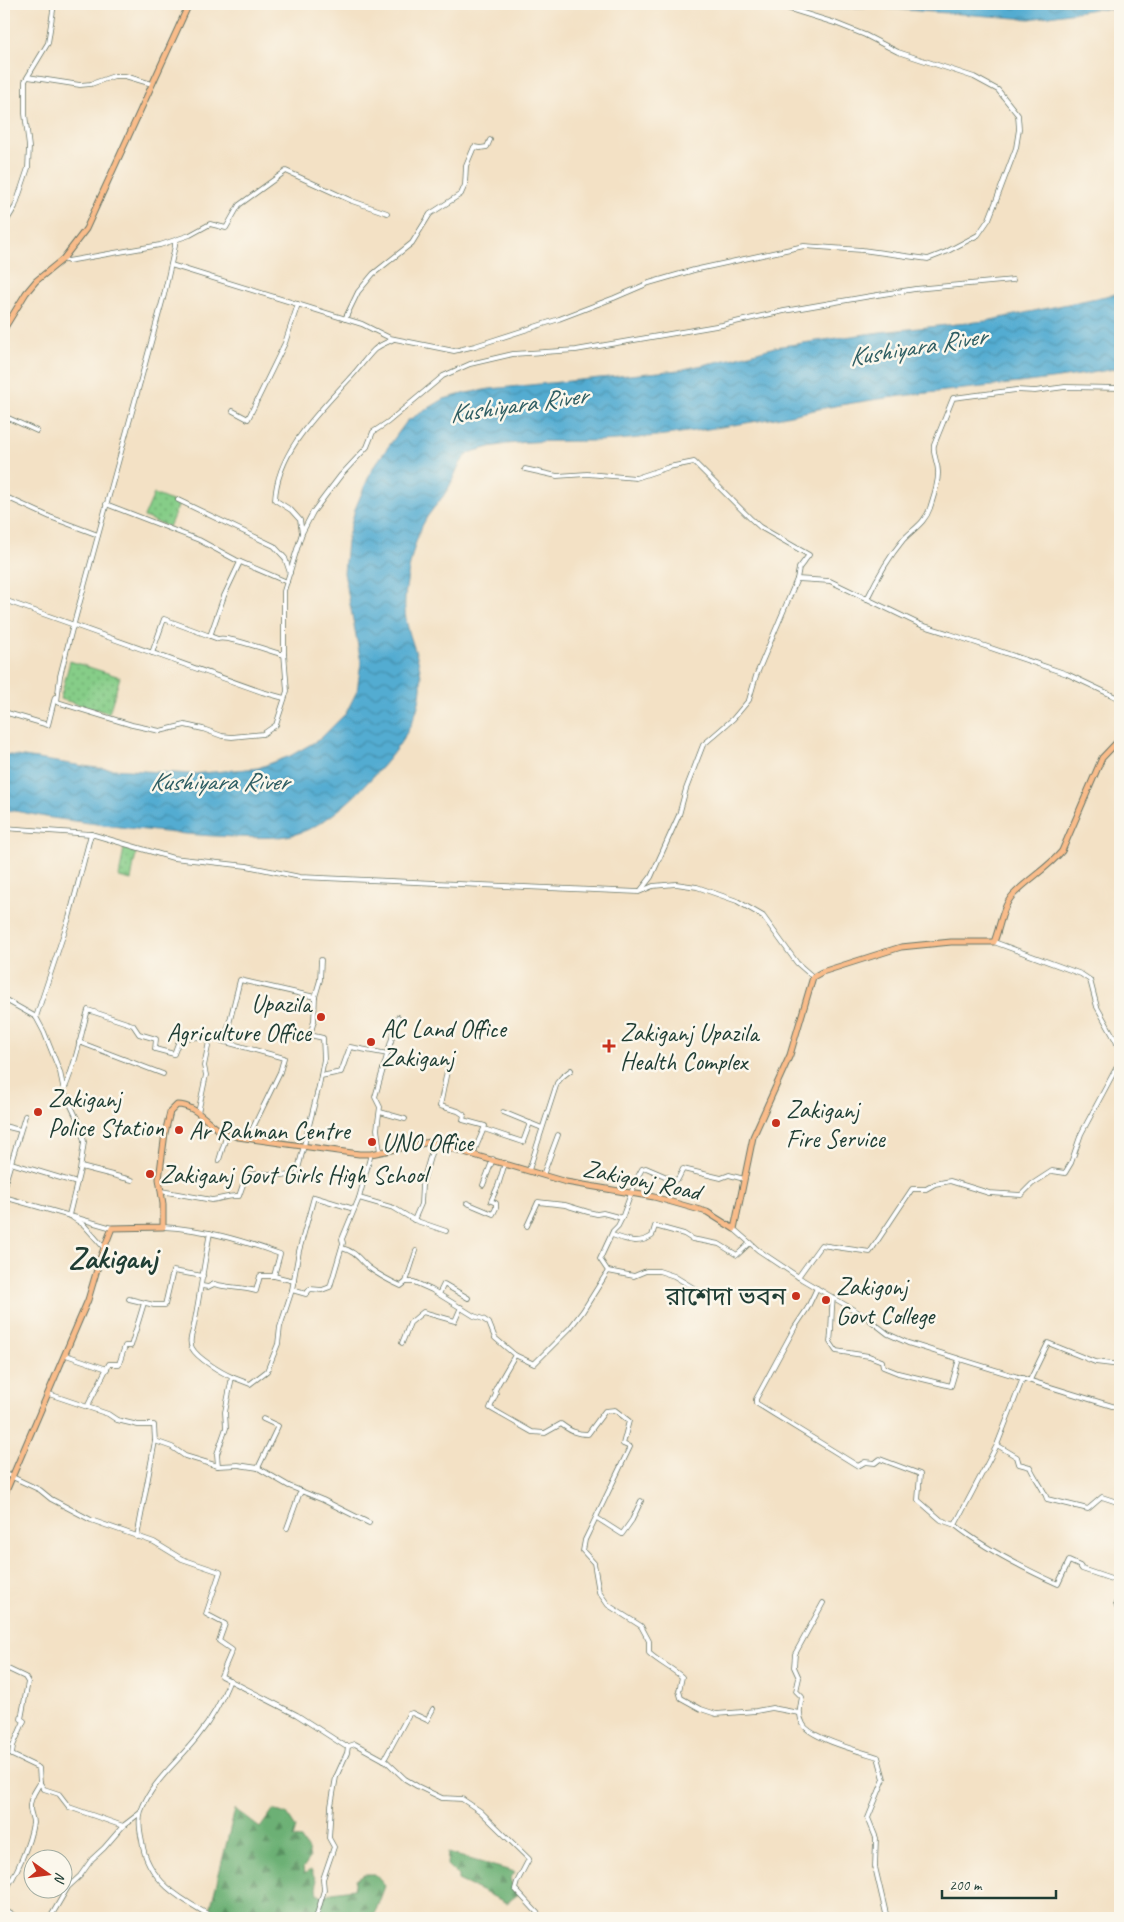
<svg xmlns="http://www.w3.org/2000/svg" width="1124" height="1922" font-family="Caveat,'Noto Sans Bengali',sans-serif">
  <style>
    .forest { fill: url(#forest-firs); stroke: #467654 }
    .park { fill: url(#park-dots); stroke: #52855e }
    .water { fill: url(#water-waves); stroke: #397482 }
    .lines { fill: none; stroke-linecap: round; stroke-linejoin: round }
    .minor-casing { stroke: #697667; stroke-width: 5.5 }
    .major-casing { stroke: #697667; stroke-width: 7 }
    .minor { stroke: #fff; stroke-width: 4 }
    .major { stroke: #f9bc8a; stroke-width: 5 }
    .poi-dot { fill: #c8321e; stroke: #fbf7ec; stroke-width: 2 }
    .labels { text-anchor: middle; stroke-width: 5; stroke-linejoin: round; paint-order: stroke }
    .poi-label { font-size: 25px; fill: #1f3d34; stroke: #fbf7ec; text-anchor: start }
    .street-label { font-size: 25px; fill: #1f3d34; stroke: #fbf7ec }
    .water-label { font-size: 26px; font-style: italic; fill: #2f5e63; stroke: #fbf7ec }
    .district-label { font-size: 30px; font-weight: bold; fill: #1f3d34; stroke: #fbf7ec }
  </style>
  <defs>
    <pattern id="forest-firs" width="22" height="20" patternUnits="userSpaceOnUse" patternTransform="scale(1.25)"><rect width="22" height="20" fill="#6cb074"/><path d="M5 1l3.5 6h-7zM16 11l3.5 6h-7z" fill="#589060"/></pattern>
    <pattern id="park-dots" width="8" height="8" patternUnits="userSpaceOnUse" patternTransform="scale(1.25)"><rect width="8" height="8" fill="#86cd88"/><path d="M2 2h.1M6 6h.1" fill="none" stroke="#6da870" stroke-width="1.8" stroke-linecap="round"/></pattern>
    <pattern id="water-waves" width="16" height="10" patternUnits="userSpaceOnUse" patternTransform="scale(1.25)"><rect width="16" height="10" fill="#53acd1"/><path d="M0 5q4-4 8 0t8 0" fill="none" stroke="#448daa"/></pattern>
  </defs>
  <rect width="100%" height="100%" fill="#fbf7ec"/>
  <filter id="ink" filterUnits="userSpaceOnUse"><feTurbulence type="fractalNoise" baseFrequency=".02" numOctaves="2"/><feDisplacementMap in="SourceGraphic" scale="10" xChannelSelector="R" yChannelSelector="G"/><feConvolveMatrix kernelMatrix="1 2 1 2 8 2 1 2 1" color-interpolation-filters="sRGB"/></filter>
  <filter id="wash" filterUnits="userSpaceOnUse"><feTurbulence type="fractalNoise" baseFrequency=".0096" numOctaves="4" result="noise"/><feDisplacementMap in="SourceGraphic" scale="20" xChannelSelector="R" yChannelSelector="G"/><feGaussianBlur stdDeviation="1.12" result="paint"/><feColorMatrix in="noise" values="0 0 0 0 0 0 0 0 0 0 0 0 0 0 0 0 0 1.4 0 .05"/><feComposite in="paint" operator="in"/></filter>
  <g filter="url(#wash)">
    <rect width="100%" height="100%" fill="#f3e1c5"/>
    <g class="forest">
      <polygon points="235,1809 260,1828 273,1810 287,1814 296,1828 293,1838 301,1839 308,1850 310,1858 303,1868 304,1874 311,1870 316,1880 318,1894 322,1897 332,1892 354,1889 356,1879 364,1874 375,1874 385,1886 373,1918 208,1918"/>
      <polygon points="448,1853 515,1872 510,1879 517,1895 507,1903 458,1880 458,1876 447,1865"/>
    </g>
    <g class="park">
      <polygon points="154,494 179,504 169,527 144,517"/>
      <polygon points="70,661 120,677 109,713 60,699"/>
      <polygon points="124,848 136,853 131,880 119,877"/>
    </g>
    <g class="water">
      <polygon points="803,4 1120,4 1120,10 1095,9 1030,19 865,7 828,9"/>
      <path d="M1120,293V368C1028,386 933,389 840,405C815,409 790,416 764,420C716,428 666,436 617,440C575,443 532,438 490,447C484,449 476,450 470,453C458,461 455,477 448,489C442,499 434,507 427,517C414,538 407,574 405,598C403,621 412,639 418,660C432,709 398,751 366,784C348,804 319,829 292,835C273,839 253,837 235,837C177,835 118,827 59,819C41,817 22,811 4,810V754L97,768L191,774L258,768L290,756L320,739L346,713L357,691L361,662L344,573L347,541L355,509L372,469L407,421L444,399L466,393L490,389L679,370L735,358L775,347L880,332L986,321Z"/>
    </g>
  </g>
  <g filter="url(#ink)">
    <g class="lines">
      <g class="minor-casing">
        <g id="minor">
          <polyline points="181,4 188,6"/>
          <polyline points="28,77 80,85 91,84 114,76 125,76 152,84"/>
          <polyline points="4,225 15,207 28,168 29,147 25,114 25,81 48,43 54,4"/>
          <polyline points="63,259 68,261 160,245 190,235 210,224 226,228 239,205 286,171 352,201 387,213"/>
          <polyline points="171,265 362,324 390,338 454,351 475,346 559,319 614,298 649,283 694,270 804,246 862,250 928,259 946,252 978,235 989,219 996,201 1016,148 1019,129 1018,115 998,90 974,77 898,52 865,35 835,23 774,4"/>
          <polyline points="345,319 358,292 373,274 412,243 430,214 461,194 465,185 466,166 474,147 480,148 487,147 490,140"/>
          <polyline points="233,411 248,419 285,343 298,304"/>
          <polyline points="4,416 37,431"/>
          <polyline points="525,469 557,476 587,474 636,478 669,467 694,462 750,518 760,527 809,555 799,568 797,579"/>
          <polyline points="4,496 50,517 98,535"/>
          <polyline points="178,500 274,546 285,558 290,573"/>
          <polyline points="106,504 199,540 236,560 287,582"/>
          <polyline points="302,533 313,512 325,496 341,475 367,447 373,432 388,422 443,376 470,364 513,354 576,350 722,325 784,311 865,297 915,289 1013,280"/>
          <path d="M867,599C877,578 888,558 903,540C913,529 925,523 930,508C933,498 938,485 938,474C939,463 932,456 934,445L953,398L1016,390L1035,391L1065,387L1120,388"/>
          <polyline points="4,600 262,692 284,698"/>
          <path d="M73,625L60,676L57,702L132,725L160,731L185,725L203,729L222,736L232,737L263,734L276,725L287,691L284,653V591L302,533L300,520L291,510L275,500C277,452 318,413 349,379C358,370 365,359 374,350C379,345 388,342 394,339"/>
          <polyline points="73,627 164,295 175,246 175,241"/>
          <path d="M210,636L218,639C227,635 272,652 284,655"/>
          <polyline points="152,653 164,619 210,636 224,596 240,562"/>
          <polyline points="4,712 48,725 55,697"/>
          <polyline points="4,828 91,834"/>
          <polyline points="641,890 651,877 679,815 686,789 703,745 733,719 749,700 756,676 797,579 830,581 921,625 950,634 1067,674 1120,699"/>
          <polyline points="994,942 1081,974 1090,980 1097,1007 1116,1041 1120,1054"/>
          <polyline points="4,999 36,1017"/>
          <polyline points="225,1040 240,980 315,997 320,980 321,960"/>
          <polyline points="79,1042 163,1074"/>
          <polyline points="448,1066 440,1106 458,1111 464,1115 463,1120 485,1126 473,1154"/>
          <polyline points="321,1076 341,1072 350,1047 388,1054"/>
          <path d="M64,1090C76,1064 80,1037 88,1010L133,1025L139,1034L156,1039L155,1049L174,1054L180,1038L207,1037L284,1058L280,1072L248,1138"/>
          <polyline points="380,1112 405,1119"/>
          <polyline points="503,1112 542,1128"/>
          <polyline points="198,1113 206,1075 204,1066 210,1037"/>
          <polyline points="4,1126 20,1130"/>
          <polyline points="484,1129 523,1142 530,1123"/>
          <polyline points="380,1152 377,1129 380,1107 375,1097 398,1017"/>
          <polyline points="219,1160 227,1134"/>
          <polyline points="11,1163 77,1183"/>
          <polyline points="81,1167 132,1180"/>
          <polyline points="529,1170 557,1083 562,1077 571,1070"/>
          <polyline points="543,1175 558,1135"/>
          <polyline points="483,1185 493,1159"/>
          <polyline points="4,1186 25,1116"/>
          <path d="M161,1191L212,1200C222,1199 229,1195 239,1196L246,1176C256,1171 284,1175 296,1177L319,1086L324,1059L323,1038L310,1035L314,1021L315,997"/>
          <polyline points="4,1197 112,1228"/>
          <polyline points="359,1198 394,1208 414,1220 446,1231"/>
          <polyline points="467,1203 493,1214 496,1208 496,1203 491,1201 498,1186 505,1163"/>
          <polyline points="69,1215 80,1170 84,1142 81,1127 64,1091 60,1072 44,1032 36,1017 69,918 91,834 173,858 247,866 300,877 639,892 653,886 676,884 697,887 737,901 763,916 797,963 813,977"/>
          <polyline points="73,1218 84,1225 105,1249"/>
          <polyline points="414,1220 421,1204 422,1185 434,1143"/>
          <polyline points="527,1226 538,1202 565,1205 588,1212 597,1214 603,1213 622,1218"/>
          <path d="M163,1227C204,1229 241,1240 280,1254L274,1276"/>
          <polyline points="734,1229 758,1250 803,1280 866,1317 888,1334 908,1343 1112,1406 1120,1407"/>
          <path d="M210,1233C204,1263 200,1294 194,1325C193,1333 188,1340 192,1348C197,1358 222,1373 232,1377"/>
          <path d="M612,1235C627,1240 638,1245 652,1236L655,1226L684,1234L692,1239L719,1244L737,1255L750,1243"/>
          <path d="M342,1248C356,1252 358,1258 368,1267C377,1274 390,1281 401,1286L406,1282H414L432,1290L474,1316L483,1319L489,1323L495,1338L515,1355L497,1386L495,1390L496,1394L490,1408L532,1432L545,1433L561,1424C570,1431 576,1434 588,1434L605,1411L615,1410L629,1421L623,1444L630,1447L585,1540L583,1551L594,1563L599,1592L608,1605L641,1626L649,1641V1653C660,1663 672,1668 682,1677L679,1691L681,1698L701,1709L716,1714L756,1711L772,1708L799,1713"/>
          <polyline points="798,1277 821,1245 870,1252 912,1189 926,1189 935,1184 950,1181 989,1193 1021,1195 1032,1184 1052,1171 1065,1173 1071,1163 1081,1134 1120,1061"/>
          <polyline points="406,1282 416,1251"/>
          <path d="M202,1286L208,1287L214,1284C228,1288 241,1287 256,1291L260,1276H274L294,1281"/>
          <polyline points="817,1288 807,1309 795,1327 756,1399 756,1403 858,1466 865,1462 875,1463 880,1459 920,1474 918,1500 941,1520 955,1525"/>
          <polyline points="292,1290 306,1294 310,1289 322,1290 330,1287 343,1243 342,1239 359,1198 371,1154"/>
          <polyline points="702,1293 674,1276 659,1271 646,1271 634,1276 608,1271 600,1259 613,1231 618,1226 622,1218 636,1180 642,1169 646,1168 674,1180 678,1179 683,1169 721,1178 729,1175 744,1179"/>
          <polyline points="439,1294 444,1284 468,1298"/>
          <path d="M833,1298C831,1313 832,1327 830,1342L836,1351L869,1356L882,1361L883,1367L898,1373L951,1386L959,1359"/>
          <polyline points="129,1299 154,1305 165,1305 173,1271 203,1276"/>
          <polyline points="402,1343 410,1323 423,1312 455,1321 461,1307"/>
          <polyline points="66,1355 107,1369"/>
          <polyline points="515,1355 534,1364 570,1328 583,1311 608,1271"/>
          <path d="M1023,1378L997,1445L955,1525C985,1549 1023,1568 1058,1584L1069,1561L1080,1566L1082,1569L1120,1582"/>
          <polyline points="1030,1380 1048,1343 1095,1362 1120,1365"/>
          <polyline points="49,1394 108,1414 117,1420 138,1425 154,1425 155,1441 137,1537"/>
          <polyline points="87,1407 109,1364 119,1364 125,1346 131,1346 144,1303"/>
          <polyline points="155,1441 172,1447 185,1456 218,1466 238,1465 258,1468 289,1486 323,1500 369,1523"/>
          <path d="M997,1445L1017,1457L1019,1464L1030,1467C1035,1479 1043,1487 1047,1499L1088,1509L1102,1497L1120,1503"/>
          <polyline points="218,1466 217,1454 226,1428 225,1412 232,1377 250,1384 267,1371 278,1344 280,1327 292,1290 299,1251 314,1197 354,1209"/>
          <polyline points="258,1468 278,1426 263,1419"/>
          <polyline points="4,1473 40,1490 51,1499 91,1520 154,1542 182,1559 220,1572 206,1614 225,1624 219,1641 232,1650 221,1676 297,1715 345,1746 349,1746 355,1744 386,1761 405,1779 417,1786 442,1798 462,1799 480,1811 529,1859 517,1882 515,1889 542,1918"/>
          <polyline points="597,1518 622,1534 632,1520 641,1501"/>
          <polyline points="287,1528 299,1495 302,1491"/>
          <polyline points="1120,1588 1116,1604 1120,1615"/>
          <path d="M823,1603L795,1654L794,1667L799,1678L796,1691L802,1697C800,1707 798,1715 803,1724C809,1738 862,1752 878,1757L884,1779L868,1818L876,1838L875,1867L887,1918"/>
          <polyline points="4,1667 25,1677 28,1682 21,1719 24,1721 13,1746 12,1755 39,1768 40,1783 44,1789 59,1794 69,1807 123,1826"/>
          <polyline points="384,1760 409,1714 412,1713 427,1720 433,1709"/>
          <path d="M4,1892C16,1876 30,1843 33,1823C33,1817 30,1813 30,1808C29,1799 36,1790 40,1783"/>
          <polyline points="4,1910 18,1918"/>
          <polyline points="50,1918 68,1887 80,1876 92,1859 104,1848 123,1826 140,1813"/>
          <path d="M214,1918C198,1908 181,1900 167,1887C154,1875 144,1859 142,1841C140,1832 138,1820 141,1811C152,1781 179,1761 198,1736C212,1719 222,1700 230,1680"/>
          <polyline points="316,1918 324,1890 323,1879 334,1847 329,1838 331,1806 336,1777 347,1753 348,1747"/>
        </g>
      </g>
      <g class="major-casing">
        <g id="major">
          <polyline points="4,329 26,293 36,281 63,259 86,229 189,4"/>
          <path d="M4,1496L88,1300L101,1256L112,1228L163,1227V1204L159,1179L165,1133L170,1112L177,1105C196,1105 207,1123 222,1132C226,1135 233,1135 238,1137L359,1154H371L430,1142L566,1182L654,1197L707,1212L734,1229L753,1137L790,1055L813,977L822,972L901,947L951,942H994C1000,927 1002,907 1013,895C1028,879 1048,868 1062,851L1102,758L1120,739"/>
        </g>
      </g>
      <use href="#minor" class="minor"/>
      <use href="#major" class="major"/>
    </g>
  </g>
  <g class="poi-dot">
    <circle cx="321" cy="1017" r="5"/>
    <circle cx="371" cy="1042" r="5"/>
    <path d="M606.5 1038.5h5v5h5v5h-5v5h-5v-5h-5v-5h5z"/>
    <circle cx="38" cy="1112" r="5"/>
    <circle cx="776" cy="1123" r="5"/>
    <circle cx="179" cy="1130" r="5"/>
    <circle cx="372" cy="1142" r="5"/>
    <circle cx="150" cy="1174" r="5"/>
    <circle cx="796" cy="1296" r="5"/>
    <circle cx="826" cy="1300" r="5"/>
  </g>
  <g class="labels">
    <g class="poi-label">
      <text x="311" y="1012" text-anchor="end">Upazila<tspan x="311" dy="29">Agriculture Office</tspan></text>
      <text x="381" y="1037">AC Land Office<tspan x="381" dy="29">Zakiganj</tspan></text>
      <text x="620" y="1041">Zakiganj Upazila<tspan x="620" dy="29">Health Complex</tspan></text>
      <text x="48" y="1107">Zakiganj<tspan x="48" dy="29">Police Station</tspan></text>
      <text x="786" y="1118">Zakiganj<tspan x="786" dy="29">Fire Service</tspan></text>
      <text x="189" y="1139">Ar Rahman Centre</text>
      <text x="382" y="1151">UNO Office</text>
      <text x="160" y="1183">Zakiganj Govt Girls High School</text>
      <text x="836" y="1295">Zakigonj<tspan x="836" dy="29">Govt College</tspan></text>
      <text x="786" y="1305" text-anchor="end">রাশেদা ভবন</text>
    </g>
    <g class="street-label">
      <text transform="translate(642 1179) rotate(12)" y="9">Zakigonj Road</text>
    </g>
    <g class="water-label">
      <text transform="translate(917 346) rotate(-9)" y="9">Kushiyara River</text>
      <text transform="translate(518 404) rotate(-8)" y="9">Kushiyara River</text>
      <text x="219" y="790">Kushiyara River</text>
    </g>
    <g class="district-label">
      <text x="113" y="1268">Zakiganj</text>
    </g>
  </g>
  <rect width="1124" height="1922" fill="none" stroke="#fbf7ec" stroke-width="20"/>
  <g transform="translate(48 1874) rotate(104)"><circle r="24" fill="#fbf7ec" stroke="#a3ada2"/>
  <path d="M0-4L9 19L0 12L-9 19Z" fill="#c8321e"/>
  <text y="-8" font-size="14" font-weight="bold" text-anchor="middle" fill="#1f3d34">N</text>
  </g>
  <path d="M942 1890v8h114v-8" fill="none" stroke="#1f3d34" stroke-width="2.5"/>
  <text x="949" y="1890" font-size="15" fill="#1f3d34" stroke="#fbf7ec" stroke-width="4" paint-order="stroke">200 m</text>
</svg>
